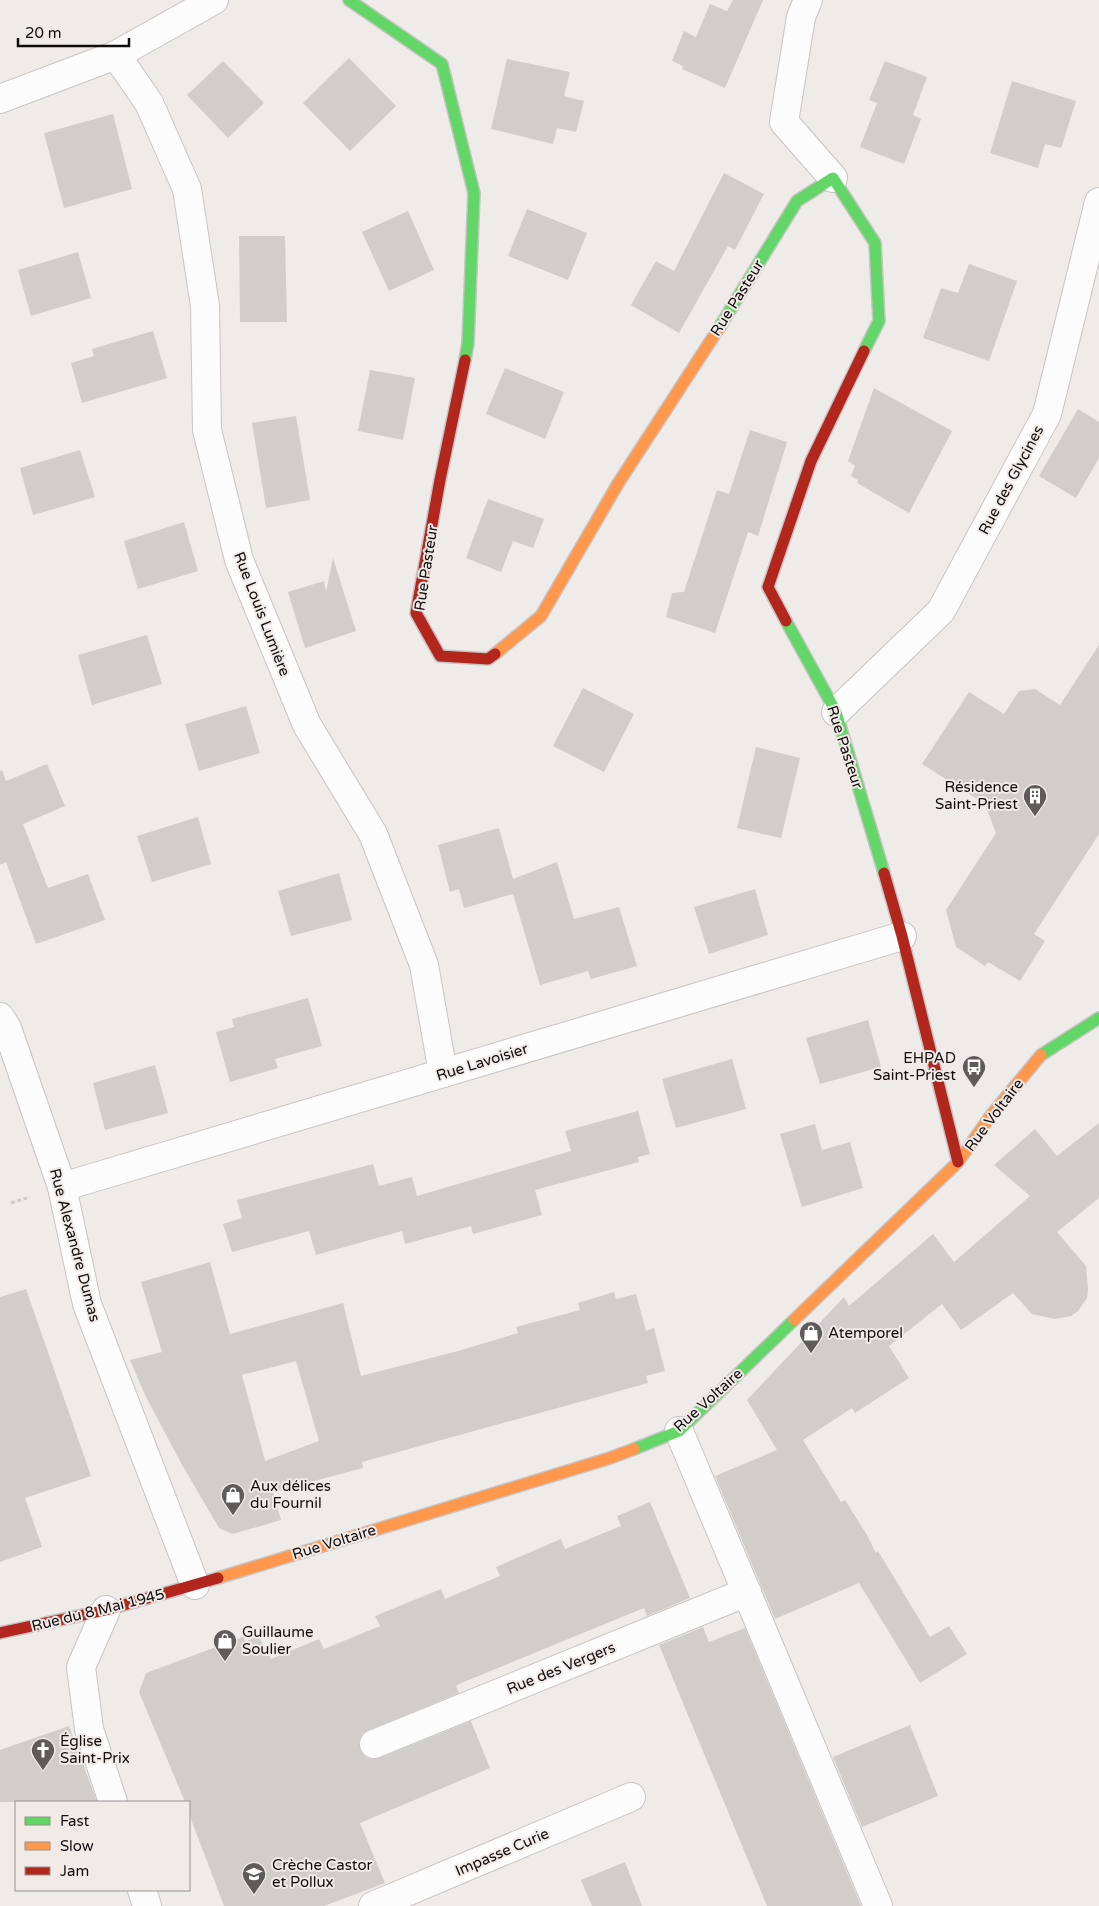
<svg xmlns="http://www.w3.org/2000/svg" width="1099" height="1906" font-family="'Varela Round',sans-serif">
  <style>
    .building { fill: #d0cdcb; fill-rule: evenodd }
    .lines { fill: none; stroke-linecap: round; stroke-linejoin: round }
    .street-casing { stroke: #c8c4c3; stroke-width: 30 }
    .fast-casing { stroke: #c8c4c3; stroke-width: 14 }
    .slow-casing { stroke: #c8c4c3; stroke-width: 14 }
    .jam-casing { stroke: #c8c4c3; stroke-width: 14 }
    .path { stroke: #cecccc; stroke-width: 3; stroke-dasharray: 4 2.5; stroke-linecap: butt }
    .street { stroke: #fdfcfc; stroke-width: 28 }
    .fast { stroke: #63d668; stroke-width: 11 }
    .slow { stroke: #ff974d; stroke-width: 11 }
    .jam { stroke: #b3261e; stroke-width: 11 }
    .labels { text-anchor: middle; stroke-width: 4; stroke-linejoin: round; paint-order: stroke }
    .street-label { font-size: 15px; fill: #100e0d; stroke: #f1eae7 }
    .poi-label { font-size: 15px; fill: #100e0d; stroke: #f1eae7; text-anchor: start }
  </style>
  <rect width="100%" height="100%" fill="#efebe9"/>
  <g class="building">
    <polygon points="733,0 763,0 725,88 682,69 683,66 672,61 684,31 696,37 710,4 727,11"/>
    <polygon points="349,58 396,106 350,151 303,103"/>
    <polygon points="507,59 570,72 564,96 584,101 576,132 557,128 553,144 491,129"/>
    <polygon points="223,61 264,103 228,138 187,95"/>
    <polygon points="885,61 927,77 913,115 921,119 904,164 860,147 877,103 869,100"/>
    <polygon points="1012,81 1076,101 1061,148 1045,144 1038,168 990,153"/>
    <polygon points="113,114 132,189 64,208 44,133"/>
    <polygon points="724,173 764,194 735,250 728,246 679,333 631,305 656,261 674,271"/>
    <polygon points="527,209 587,233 568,280 508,256"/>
    <polygon points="408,211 434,270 389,291 362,232"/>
    <polygon points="239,236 285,236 287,322 240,322"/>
    <polygon points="78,252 91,298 31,316 18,270"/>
    <polygon points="969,264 1017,281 989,361 923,338 941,288 958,293"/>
    <polygon points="153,331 167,378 82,403 71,363 94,356 92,349"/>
    <polygon points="505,368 564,392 545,439 486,414"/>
    <polygon points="370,370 415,378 403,440 358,431"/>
    <polygon points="874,388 952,431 909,513 857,483 858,480 851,476 855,466 848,461"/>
    <polygon points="1078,409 1099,422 1099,458 1076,498 1039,476"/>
    <polygon points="296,416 310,500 266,508 252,423"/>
    <polygon points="750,430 787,442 758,536 748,532 715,633 666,617 672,593 684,592 717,490 729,494"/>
    <polygon points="80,450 95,497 33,515 20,468"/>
    <polygon points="488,499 544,519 533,548 513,541 501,572 466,558"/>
    <polygon points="184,522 198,571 138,589 124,541"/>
    <polygon points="333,558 356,631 305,648 288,592 324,581 326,592"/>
    <polygon points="147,635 162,684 92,705 78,655"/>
    <polygon points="1099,645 1099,834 1034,934 1045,941 1020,981 988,962 985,966 956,947 946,910 996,833 985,804 922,764 969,692 1004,714 1019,691 1035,689 1060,705"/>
    <polygon points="583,688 634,714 604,772 553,746"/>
    <polygon points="246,706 260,753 199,771 185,724"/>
    <polygon points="756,747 800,758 781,838 737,828"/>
    <polygon points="47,764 65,806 23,824 48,888 88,874 105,920 36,944 6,862 0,865 0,771 2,770 6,781"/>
    <polygon points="198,817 211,864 152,882 137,836"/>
    <polygon points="499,828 513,879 557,862 574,919 619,907 637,966 591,979 588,971 540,985 513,894 464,908 459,889 450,892 438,845"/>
    <polygon points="339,873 352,920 291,936 278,891"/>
    <polygon points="755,889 768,935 709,954 694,907"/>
    <polygon points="308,998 322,1046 275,1059 278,1068 230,1082 216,1032 234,1027 232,1019"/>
    <polygon points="868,1020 881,1067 820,1084 806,1038"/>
    <polygon points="732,1059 746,1109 676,1128 662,1079"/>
    <polygon points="155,1065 168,1113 105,1130 93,1083"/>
    <polygon points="638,1111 650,1154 638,1157 639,1162 535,1190 542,1215 473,1234 471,1226 405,1244 402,1231 316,1255 309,1231 232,1252 223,1224 242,1218 237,1200 373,1164 379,1186 412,1177 417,1196 571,1151 565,1131"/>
    <polygon points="1099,1123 1099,1198 1057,1232 1086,1266 1088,1289 1087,1298 1078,1311 1071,1316 1055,1319 1032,1314 1013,1293 961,1330 942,1304 889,1346 909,1378 855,1413 852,1408 803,1440 841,1502 845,1500 867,1535 876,1553 878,1551 930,1637 949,1626 967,1654 920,1683 859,1583 775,1619 715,1476 777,1450 747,1400 844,1297 849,1306 933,1234 954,1262 1030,1196 994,1165 1035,1129 1057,1156"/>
    <polygon points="815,1124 822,1150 850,1142 863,1188 802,1207 780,1134"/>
    <path d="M210,1262L230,1334L343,1303L361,1376L458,1351L518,1333L516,1327L580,1310L578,1303L614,1292L616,1299L636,1294L646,1331L654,1328L665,1371L646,1376L648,1383L362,1462L363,1468L273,1492L281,1520L233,1534L219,1528L181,1463L146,1397L130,1360L162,1352L141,1282ZM296,1361L319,1441L265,1461L242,1375Z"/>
    <polygon points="26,1289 91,1476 25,1498 42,1547 0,1562 0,1297"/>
    <polygon points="650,1502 690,1598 647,1616 644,1608 459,1684 456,1686 459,1693 368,1730 362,1734 359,1742 360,1750 365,1757 372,1759 380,1758 471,1721 490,1768 360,1823 385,1883 324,1906 224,1906 189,1814 189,1802 185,1802 139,1692 146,1673 243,1637 246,1642 258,1635 271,1659 319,1639 324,1649 380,1626 375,1616 441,1589 445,1599 500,1576 496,1567 561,1539 565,1549 621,1526 617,1516"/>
    <polygon points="703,1627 709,1642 745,1628 861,1906 767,1906 659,1645"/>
    <polygon points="910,1725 938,1796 862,1827 833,1757"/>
    <polygon points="69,1726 97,1802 0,1802 0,1750"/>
    <polygon points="625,1862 642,1906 592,1906 581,1880"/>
  </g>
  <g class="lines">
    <g class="street-casing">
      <g id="street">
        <polyline points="808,0 801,17 784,122 833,178"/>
        <polyline points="116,55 149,103 187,189 205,306 207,430 239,560 307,725 373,834 424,965 443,1073"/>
        <polyline points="0,99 116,55 214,0"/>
        <polyline points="836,712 941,611 1047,414 1099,202"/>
        <polyline points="0,1017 7,1028 62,1187 87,1304 195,1585"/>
        <polyline points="62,1187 902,936"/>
        <polyline points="679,1431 878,1906"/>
        <polyline points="106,1610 81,1667 89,1729 113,1802"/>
        <polyline points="374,1744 747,1592"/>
        <polyline points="142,1890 147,1906"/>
        <polyline points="373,1906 631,1797"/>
      </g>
    </g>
    <g class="fast-casing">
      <g id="fast">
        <polyline points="349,0 442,64 474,193 468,343 465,360"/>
        <polyline points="719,328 797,201 833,178 875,243 879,321 864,351"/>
        <polyline points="786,621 836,712 884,873"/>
        <polyline points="1041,1055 1099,1018"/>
        <polyline points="634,1449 679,1431 794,1320"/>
      </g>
    </g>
    <g class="slow-casing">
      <g id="slow">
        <polyline points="495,654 541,616 619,482 719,328"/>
        <polyline points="794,1320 958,1162 992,1114 1041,1055"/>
        <polyline points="218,1578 610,1458 634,1449"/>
      </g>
    </g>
    <g class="jam-casing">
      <g id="jam">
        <polyline points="465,360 440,480 416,613 440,656 488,659 495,654"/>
        <polyline points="786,621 768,587 811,461 864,351"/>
        <polyline points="884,873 902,936 958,1162"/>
        <polyline points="0,1633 106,1610 218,1578"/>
      </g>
    </g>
    <polyline class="path" points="11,1203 30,1197"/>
    <use href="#street" class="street"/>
    <use href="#fast" class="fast"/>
    <use href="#slow" class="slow"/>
    <use href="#jam" class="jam"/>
  </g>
  <defs>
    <g id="building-pin" transform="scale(1.25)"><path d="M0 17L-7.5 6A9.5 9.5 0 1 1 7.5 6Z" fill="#5e5b5a" stroke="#f1eae7"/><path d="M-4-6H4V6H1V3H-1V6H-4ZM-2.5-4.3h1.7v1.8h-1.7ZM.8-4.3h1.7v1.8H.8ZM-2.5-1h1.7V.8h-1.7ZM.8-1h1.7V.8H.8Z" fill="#fff"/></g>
    <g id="bus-pin" transform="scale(1.25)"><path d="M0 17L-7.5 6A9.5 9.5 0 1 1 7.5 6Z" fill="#5e5b5a" stroke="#f1eae7"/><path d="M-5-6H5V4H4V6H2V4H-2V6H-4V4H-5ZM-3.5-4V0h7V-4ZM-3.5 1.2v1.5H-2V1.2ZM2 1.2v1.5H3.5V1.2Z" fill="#fff"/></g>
    <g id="shop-pin" transform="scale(1.25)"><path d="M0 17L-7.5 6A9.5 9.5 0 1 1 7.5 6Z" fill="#5e5b5a" stroke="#f1eae7"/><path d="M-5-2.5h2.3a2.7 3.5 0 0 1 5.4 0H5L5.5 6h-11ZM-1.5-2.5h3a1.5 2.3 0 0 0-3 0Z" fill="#fff"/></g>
    <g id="church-pin" transform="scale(1.25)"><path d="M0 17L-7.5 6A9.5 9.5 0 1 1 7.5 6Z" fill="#5e5b5a" stroke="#f1eae7"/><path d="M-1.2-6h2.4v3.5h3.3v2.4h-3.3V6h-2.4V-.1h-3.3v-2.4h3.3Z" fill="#fff"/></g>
    <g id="school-pin" transform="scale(1.25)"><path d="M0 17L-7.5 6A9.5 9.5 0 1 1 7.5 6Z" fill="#5e5b5a" stroke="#f1eae7"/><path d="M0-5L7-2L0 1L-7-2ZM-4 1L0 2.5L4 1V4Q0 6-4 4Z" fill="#fff"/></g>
  </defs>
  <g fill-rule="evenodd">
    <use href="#building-pin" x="1035" y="796"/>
    <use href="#bus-pin" x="974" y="1067"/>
    <use href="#shop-pin" x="811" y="1333"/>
    <use href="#shop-pin" x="233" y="1495"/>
    <use href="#shop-pin" x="225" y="1641"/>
    <use href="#church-pin" x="43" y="1750"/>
    <use href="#school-pin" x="254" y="1874"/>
  </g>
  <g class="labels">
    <g class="street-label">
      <text transform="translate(737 298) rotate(-58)" y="5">Rue Pasteur</text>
      <text transform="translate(1011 480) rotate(-62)" y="5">Rue des Glycines</text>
      <text transform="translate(426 568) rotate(-81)" y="5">Rue Pasteur</text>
      <text transform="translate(262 614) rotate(69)" y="5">Rue Louis Lumière</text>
      <text transform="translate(845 747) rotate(72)" y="5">Rue Pasteur</text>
      <text transform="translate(482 1062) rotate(-17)" y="5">Rue Lavoisier</text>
      <text transform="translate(994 1115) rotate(-53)" y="5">Rue Voltaire</text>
      <text transform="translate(75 1245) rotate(75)" y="5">Rue Alexandre Dumas</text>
      <text transform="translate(708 1400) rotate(-42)" y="5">Rue Voltaire</text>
      <text transform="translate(334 1542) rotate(-17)" y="5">Rue Voltaire</text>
      <text transform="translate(98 1610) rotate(-14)" y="5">Rue du 8 Mai 1945</text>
      <text transform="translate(561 1668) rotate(-22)" y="5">Rue des Vergers</text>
      <text transform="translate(502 1852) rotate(-23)" y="5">Impasse Curie</text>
    </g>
    <g class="poi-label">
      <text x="1018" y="792" text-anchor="end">Résidence<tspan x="1018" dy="17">Saint-Priest</tspan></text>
      <text x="956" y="1063" text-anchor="end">EHPAD<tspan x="956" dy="17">Saint-Priest</tspan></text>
      <text x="828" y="1338">Atemporel</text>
      <text x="250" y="1491">Aux délices<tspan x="250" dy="17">du Fournil</tspan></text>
      <text x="242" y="1637">Guillaume<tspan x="242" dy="17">Soulier</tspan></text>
      <text x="60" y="1746">Église<tspan x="60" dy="17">Saint-Prix</tspan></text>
      <text x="272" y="1870">Crèche Castor<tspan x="272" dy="17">et Pollux</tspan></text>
    </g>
  </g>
  <rect x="15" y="1801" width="175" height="90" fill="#f1eae7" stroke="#979290"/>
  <rect x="25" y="1817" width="25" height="8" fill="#63d668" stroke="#979290"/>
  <text x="60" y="1826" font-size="15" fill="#100e0d">Fast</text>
  <rect x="25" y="1842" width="25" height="8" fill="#ff974d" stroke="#979290"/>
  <text x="60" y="1851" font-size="15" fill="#100e0d">Slow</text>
  <rect x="25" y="1867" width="25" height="8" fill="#b3261e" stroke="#979290"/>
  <text x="60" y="1876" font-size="15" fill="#100e0d">Jam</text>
  <path d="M18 38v8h111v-8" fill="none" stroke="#100e0d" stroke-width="2.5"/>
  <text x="25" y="38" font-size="15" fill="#100e0d" stroke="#f1eae7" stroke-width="4" paint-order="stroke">20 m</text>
</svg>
